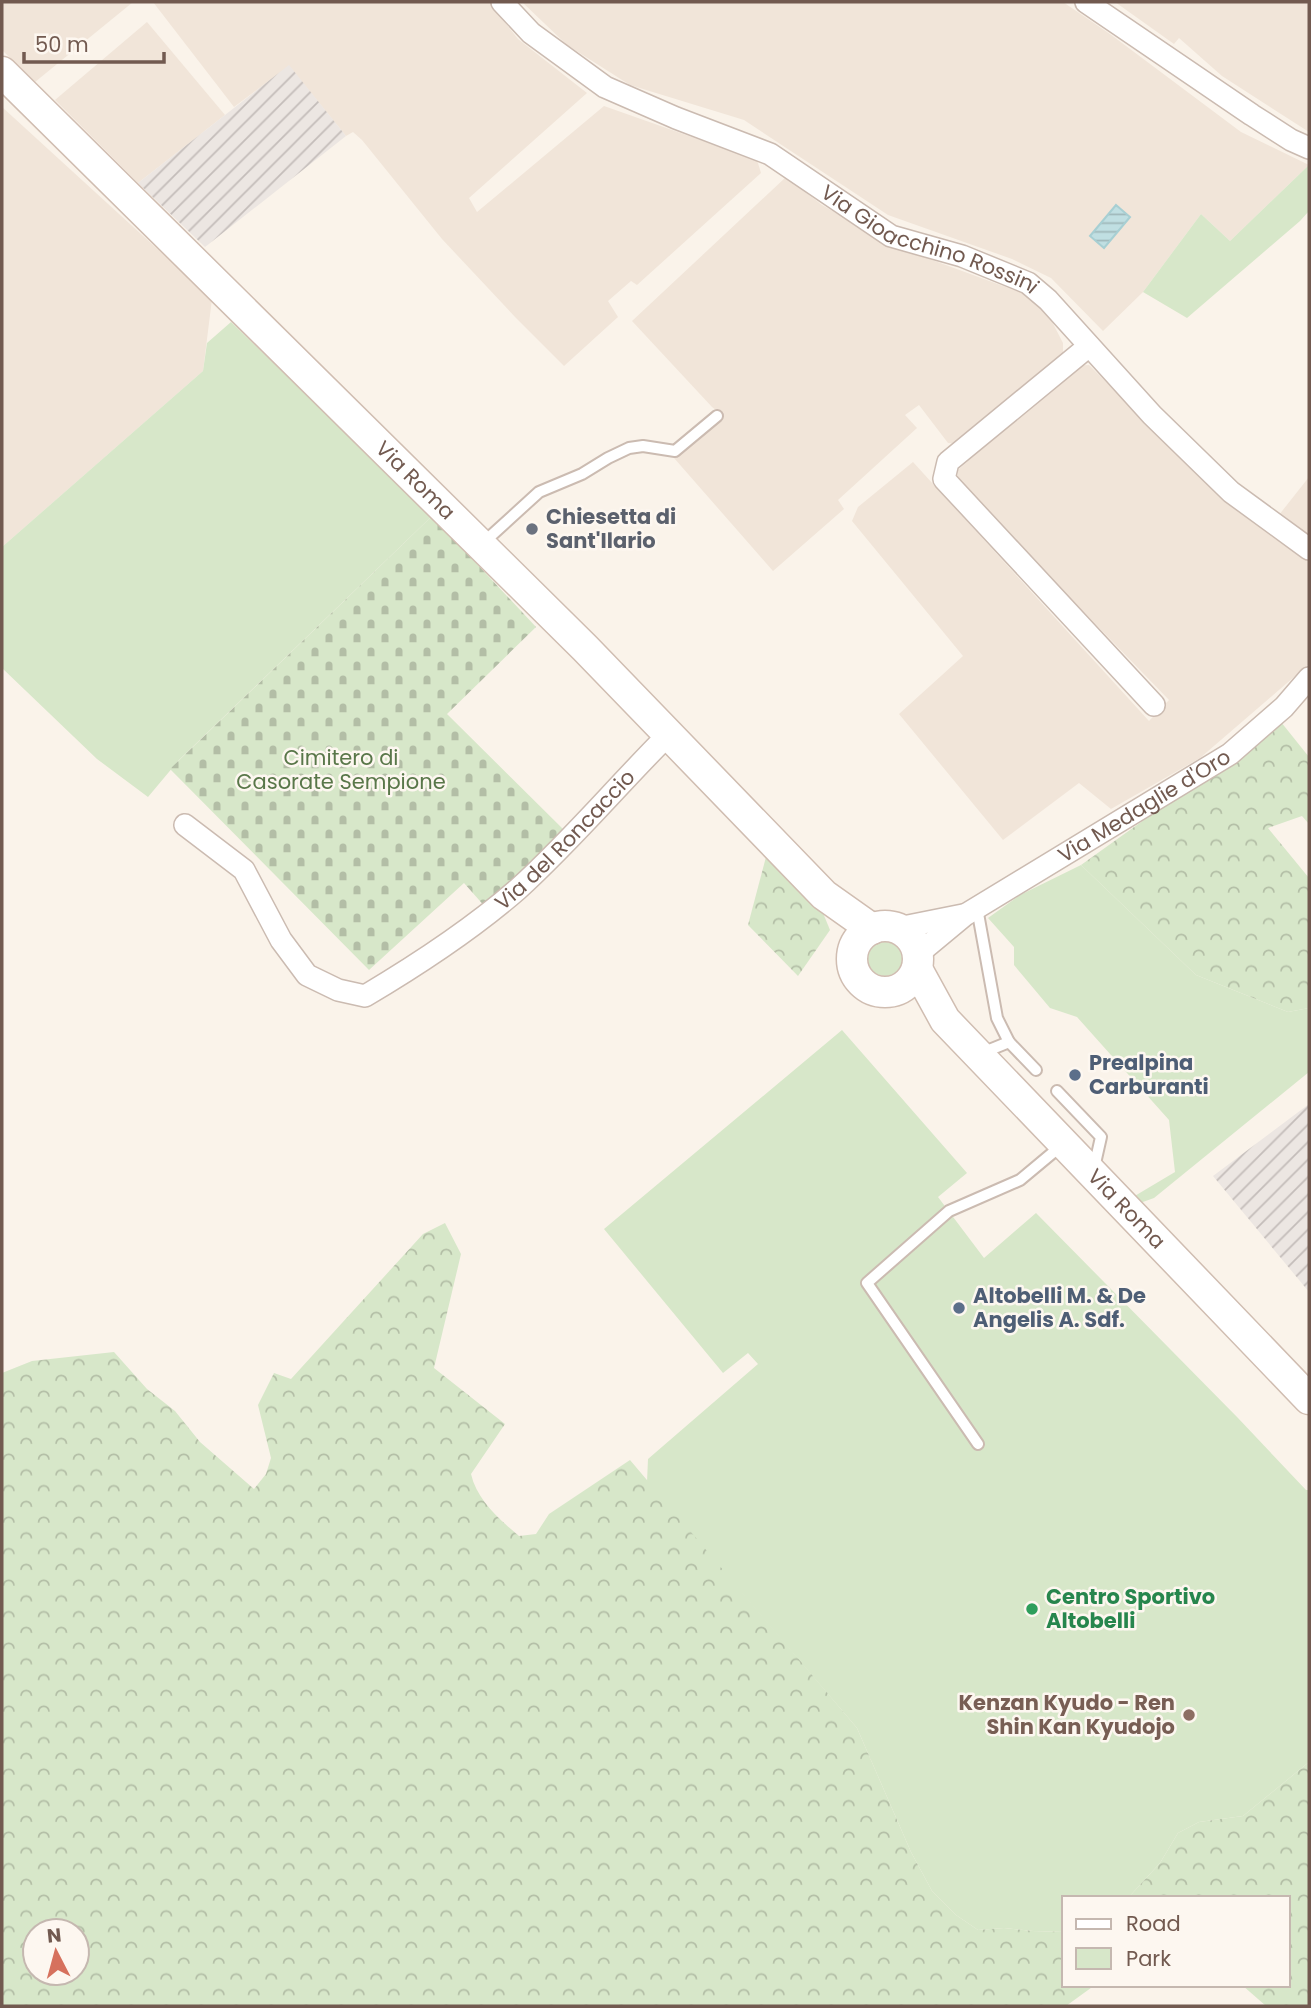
<svg xmlns="http://www.w3.org/2000/svg" width="1311" height="2008" font-family="Poppins,sans-serif">
  <style>
    .residential { fill: #f1e5d9 }
    .industrial { fill: url(#industrial-furrows) }
    .green { fill: #d7e7c9 }
    .forest { fill: url(#forest-crowns); fill-rule: evenodd }
    .cemetery { fill: url(#cemetery-stones) }
    .water { fill: url(#water-rules); stroke: #a7cfd3; stroke-width: 2 }
    .lines { fill: none; stroke-linecap: round; stroke-linejoin: round }
    .lane-casing { stroke: #cbbbb1; stroke-width: 14 }
    .street-casing { stroke: #cbbbb1; stroke-width: 24 }
    .secondary-casing { stroke: #d0bdb1; stroke-width: 33 }
    .lane { stroke: #fff; stroke-width: 10 }
    .street { stroke: #fff; stroke-width: 21 }
    .secondary { stroke: #fff; stroke-width: 30 }
    .worship-dot { fill: #6b7280; stroke: #fdf7f0; stroke-width: 2.5 }
    .service-dot { fill: #5c6f8a; stroke: #fdf7f0; stroke-width: 2.5 }
    .leisure-dot { fill: #2e9e5b; stroke: #fdf7f0; stroke-width: 2.5 }
    .education-dot { fill: #8d6e63; stroke: #fdf7f0; stroke-width: 2.5 }
    .labels { text-anchor: middle; stroke-width: 5; stroke-linejoin: round; paint-order: stroke }
    .street-label { font-size: 21px; fill: #725a50; stroke: #fdf7f0 }
    .worship-label { font-size: 21px; font-weight: bold; fill: #5b616d; stroke: #fdf7f0; text-anchor: start }
    .park-label { font-size: 21px; fill: #597749; stroke: #fdf7f0 }
    .service-label { font-size: 21px; font-weight: bold; fill: #4e5e75; stroke: #fdf7f0; text-anchor: start }
    .leisure-label { font-size: 21px; font-weight: bold; fill: #27864d; stroke: #fdf7f0; text-anchor: start }
    .education-label { font-size: 21px; font-weight: bold; fill: #785e54; stroke: #fdf7f0; text-anchor: end }
  </style>
  <defs>
    <pattern id="industrial-furrows" width="10" height="10" patternUnits="userSpaceOnUse" patternTransform="scale(1.75)"><rect width="10" height="10" fill="#ece6e2"/><path d="M-1 1l2-2M0 10L10 0M9 11l2-2" fill="none" stroke="#c4bdba"/></pattern>
    <pattern id="forest-crowns" width="20" height="18" patternUnits="userSpaceOnUse" patternTransform="scale(1.75)"><rect width="20" height="18" fill="#d7e7c9"/><path d="M2 6a3 3 0 1 1 6 0M12 15a3 3 0 1 1 6 0" fill="none" stroke="#b3bea6"/></pattern>
    <pattern id="cemetery-stones" width="16" height="16" patternUnits="userSpaceOnUse" patternTransform="scale(1.75)"><rect width="16" height="16" fill="#d7e7c9"/><path d="M2 7V4a2 2 0 0 1 4 0v3zM10 15v-3a2 2 0 0 1 4 0v3z" fill="#b3bea6"/></pattern>
    <pattern id="water-rules" width="6" height="5" patternUnits="userSpaceOnUse" patternTransform="scale(1.75)"><rect width="6" height="5" fill="#c0dfe2"/><path d="M0 2.5h6" fill="none" stroke="#a0b8ba"/></pattern>
  </defs>
  <rect width="100%" height="100%" fill="#faf3ea"/>
  <g class="residential">
    <polygon points="2,2 133,2 35,82 2,50"/>
    <polygon points="153,2 489,2 518,39 587,93 469,198 477,212 604,106 757,160 761,173 637,285 631,281 608,301 618,317 564,366 516,318 442,239 362,140 353,132 346,136 289,66 234,107"/>
    <polygon points="522,2 1063,2 1110,34 1241,132 1309,165 1230,241 1201,214 1143,292 1103,331 1051,278 1012,259 888,215 744,120 630,85 567,45"/>
    <polygon points="1115,2 1309,2 1309,132 1222,76 1179,38 1174,44"/>
    <polygon points="147,22 225,115 138,183 55,100"/>
    <polygon points="2,107 212,299 203,371 2,547"/>
    <polygon points="786,177 822,205 894,246 1025,294 1046,310 1063,343 1063,355 958,444 948,443 919,405 905,415 917,428 838,500 844,509 773,571 674,458 698,441 724,416 712,407 632,321"/>
    <polygon points="1089,365 1231,506 1309,561 1309,664 1200,758 1111,809 1079,783 1003,840 899,714 963,656 852,521 858,507 913,462 1149,721 1169,700 957,481 958,470 1075,366"/>
    <polygon points="1309,477 1309,535 1279,515"/>
  </g>
  <g class="industrial">
    <polygon points="289,65 346,136 205,247 138,183"/>
    <polygon points="1309,1104 1309,1292 1213,1176"/>
  </g>
  <g class="green">
    <polygon points="1309,165 1309,211 1300,221 1187,318 1143,292 1201,214 1230,241"/>
    <polygon points="231,322 432,516 179,760 148,797 97,759 2,668 2,547 203,371 207,343"/>
    <polygon points="1081,865 1196,975 1288,1012 1309,1008 1309,1072 1154,1198 1140,1203 1133,1197 1175,1172 1169,1120 1077,1017 1050,1008 1014,965 1014,947 988,918 1020,895"/>
    <circle cx="885" cy="959" r="17"/>
    <polygon points="842,1030 967,1173 938,1197 984,1258 1036,1213 1238,1418 1306,1490 1309,1490 1309,1762 1243,1816 1199,1822 1178,1833 1160,1863 1128,1898 1064,1898 1064,1932 1033,1931 1004,1928 978,1930 956,1915 932,1891 911,1852 857,1728 647,1482 648,1459 758,1364 748,1353 723,1373 604,1229"/>
  </g>
  <g class="forest">
    <polygon points="1281,722 1309,757 1309,824 1302,816 1268,828 1309,878 1309,1008 1288,1012 1196,975 1081,865"/>
    <polygon points="766,857 823,913 830,930 798,976 748,925"/>
    <path d="M445,1223L461,1254L434,1368L505,1424L471,1474C477,1500 499,1519 519,1536L536,1534L549,1514L630,1460L857,1728L911,1852L932,1891L956,1915L978,1930L1004,1928L1033,1931L1064,1932V1985H1095L1066,2006H2V1373L32,1361L114,1352L147,1389L175,1411L200,1442L254,1489L266,1474L271,1458L258,1405L274,1373L291,1379L423,1234ZM35,1931H77V1973H35Z"/>
    <polygon points="1309,1762 1309,2006 1266,2006 1242,1985 1288,1985 1288,1898 1128,1898 1160,1863 1178,1833 1199,1822 1243,1816"/>
  </g>
  <polygon class="cemetery" points="432,516 536,627 447,714 564,830 487,909 464,883 369,970 170,769"/>
  <polygon class="water" points="1116,205 1130,217 1104,248 1090,236"/>
  <g class="lines">
    <g class="lane-casing">
      <g id="lane">
        <polyline points="483,543 539,492 582,474 608,458 629,448 643,446 675,451 717,416"/>
        <polyline points="977,908 997,1018 1009,1042"/>
        <polyline points="982,1053 1009,1042 1036,1070"/>
        <polyline points="1057,1091 1101,1137 1094,1168"/>
        <polyline points="978,1444 867,1283 949,1211 1020,1180 1062,1145"/>
      </g>
    </g>
    <g class="street-casing">
      <g id="street">
        <path id="s1" d="M502,2L531,33L605,87L676,118L770,154L891,236L962,256L1028,283L1048,300L1152,415L1231,492L1309,549"/>
        <polyline points="1086,2 1252,115 1291,140 1309,148"/>
        <polyline points="1089,346 948,462 944,479 1154,705"/>
        <path id="s2" d="M185,825L244,870L281,940L307,975L338,990L365,996C419,964 471,930 518,889C571,841 617,786 667,736"/>
        <polyline points="898,928 963,915"/>
        <path id="s3" d="M918,954L965,915L1230,754L1284,707L1309,678"/>
      </g>
    </g>
    <g class="secondary-casing">
      <g id="secondary">
        <path id="s4" d="M2,72L585,648L824,895L872,929"/>
        <circle cx="885" cy="959" r="33"/>
        <path id="s5" d="M917,969L945,1020L1309,1399"/>
      </g>
    </g>
    <use href="#lane" class="lane"/>
    <use href="#street" class="street"/>
    <use href="#secondary" class="secondary"/>
  </g>
  <circle class="worship-dot" cx="532" cy="529" r="7"/>
  <g class="service-dot">
    <circle cx="1075" cy="1075" r="7"/>
    <circle cx="959" cy="1308" r="7"/>
  </g>
  <circle class="leisure-dot" cx="1032" cy="1609" r="7"/>
  <circle class="education-dot" cx="1189" cy="1715" r="7"/>
  <g class="labels">
    <g class="street-label">
      <text dy="7" stroke="none"><textPath href="#s1" startOffset="495">Via Gioacchino Rossini</textPath></text>
      <text dy="7" stroke="none"><textPath href="#s4" startOffset="581">Via Roma</textPath></text>
      <text dy="7" stroke="none"><textPath href="#s3" startOffset="271">Via Medaglie d'Oro</textPath></text>
      <text dy="7" stroke="none"><textPath href="#s2" startOffset="514">Via del Roncaccio</textPath></text>
      <text dy="7" stroke="none"><textPath href="#s5" startOffset="320">Via Roma</textPath></text>
    </g>
    <g class="worship-label">
      <text x="546" y="524">Chiesetta di<tspan x="546" dy="24">Sant'Ilario</tspan></text>
    </g>
    <g class="park-label">
      <text x="341" y="765">Cimitero di<tspan x="341" dy="24">Casorate Sempione</tspan></text>
    </g>
    <g class="service-label">
      <text x="1089" y="1070">Prealpina<tspan x="1089" dy="24">Carburanti</tspan></text>
      <text x="973" y="1303">Altobelli M. &amp; De<tspan x="973" dy="24">Angelis A. Sdf.</tspan></text>
    </g>
    <g class="leisure-label">
      <text x="1046" y="1604">Centro Sportivo<tspan x="1046" dy="24">Altobelli</tspan></text>
    </g>
    <g class="education-label">
      <text x="1175" y="1710">Kenzan Kyudo - Ren<tspan x="1175" dy="24">Shin Kan Kyudojo</tspan></text>
    </g>
  </g>
  <rect width="1311" height="2008" fill="none" stroke="#725a50" stroke-width="7"/>
  <rect x="1062" y="1896" width="228" height="91" fill="#fdf7f0" stroke="#c5b8b0" stroke-width="2"/>
  <rect x="1076" y="1919" width="35" height="10" fill="#ffffff" stroke="#c5b8b0" stroke-width="2"/>
  <text x="1126" y="1931" font-size="21" fill="#725a50">Road</text>
  <rect x="1076" y="1948" width="35" height="21" fill="#d7e7c9" stroke="#c5b8b0" stroke-width="2"/>
  <text x="1126" y="1966" font-size="21" fill="#725a50">Park</text>
  <g transform="translate(56 1952) rotate(354)"><circle r="33" fill="#fdf7f0" stroke="#c5b8b0" stroke-width="2"/>
  <path d="M0-5L12 26L0 18L-12 26Z" fill="#d6715d"/>
  <text y="-10" font-size="19" font-weight="bold" text-anchor="middle" fill="#725a50">N</text>
  </g>
  <path d="M24 52v10h140v-10" fill="none" stroke="#725a50" stroke-width="3.5"/>
  <text x="35" y="52" font-size="21" fill="#725a50" stroke="#fdf7f0" stroke-width="5" paint-order="stroke">50 m</text>
</svg>
